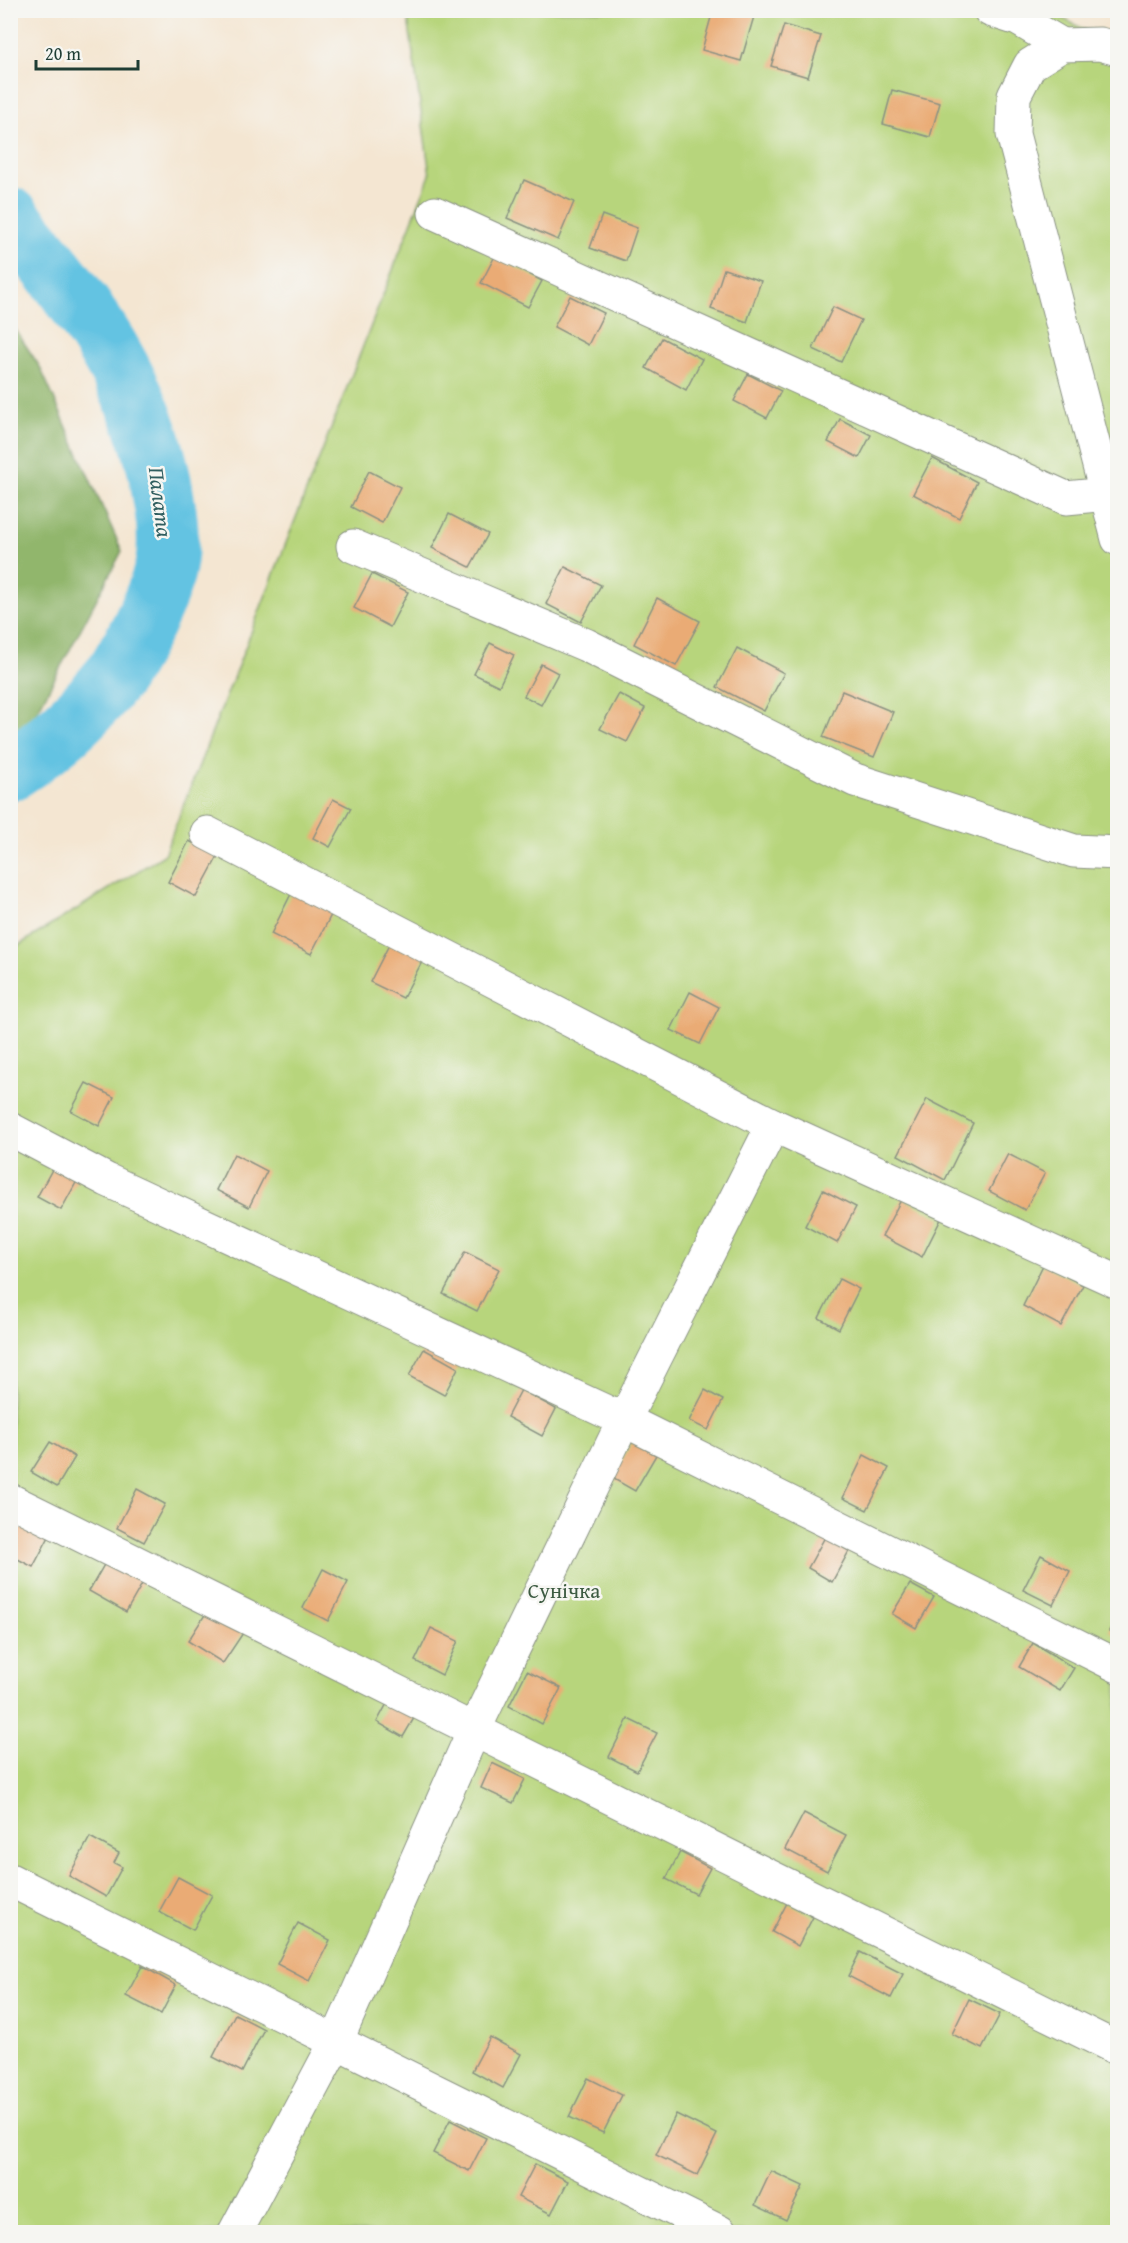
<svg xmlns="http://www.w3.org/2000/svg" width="1128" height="2243" font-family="'Gentium Book Plus',serif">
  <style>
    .green { fill: #b7d57c; stroke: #6b8958; stroke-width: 1.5 }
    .forest { fill: #91b66c; stroke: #587a50; stroke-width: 1.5 }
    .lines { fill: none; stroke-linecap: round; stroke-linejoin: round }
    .river { stroke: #64c3e2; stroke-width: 62 }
    .building { fill: #eaab75 }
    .minor-casing { stroke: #8a9283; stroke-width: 35 }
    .minor { stroke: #fff; stroke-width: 33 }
    .labels { text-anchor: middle; stroke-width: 5; stroke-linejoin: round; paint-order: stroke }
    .park-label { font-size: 21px; fill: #3d5b42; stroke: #f6f6f2 }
    .water-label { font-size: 22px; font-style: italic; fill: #305e60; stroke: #f6f6f2 }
  </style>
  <rect width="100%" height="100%" fill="#f6f6f2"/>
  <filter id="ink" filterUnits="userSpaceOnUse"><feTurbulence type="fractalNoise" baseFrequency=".0167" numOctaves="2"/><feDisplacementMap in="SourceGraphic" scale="12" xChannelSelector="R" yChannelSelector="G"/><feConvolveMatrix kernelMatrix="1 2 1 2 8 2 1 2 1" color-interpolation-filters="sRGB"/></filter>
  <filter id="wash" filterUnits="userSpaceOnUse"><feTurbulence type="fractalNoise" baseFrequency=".008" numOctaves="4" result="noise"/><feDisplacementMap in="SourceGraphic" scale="24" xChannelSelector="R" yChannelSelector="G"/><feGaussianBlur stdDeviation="1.35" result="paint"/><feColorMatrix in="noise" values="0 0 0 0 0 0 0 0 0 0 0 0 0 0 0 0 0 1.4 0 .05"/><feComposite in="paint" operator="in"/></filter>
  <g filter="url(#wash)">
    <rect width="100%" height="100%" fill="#f4e6d2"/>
    <polygon class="green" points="407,11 1048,11 1118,47 1117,2232 11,2232 11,950 164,855 430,175"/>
    <polygon class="forest" points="11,323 40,367 122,551 30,725 11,735"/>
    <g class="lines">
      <path class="river" d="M10,218C82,299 149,392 164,501C168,524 170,551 164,573C156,599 144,625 131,648C125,658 119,670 112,679C84,714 48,746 10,770"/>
    </g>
    <g id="blocks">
      <g class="building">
        <polygon points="713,10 748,10 755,13 741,61 702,50"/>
        <polygon points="784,25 821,36 808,77 771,66"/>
        <polygon points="892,90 940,103 930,137 883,124"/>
        <polygon points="524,180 574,202 558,240 507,218"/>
        <polygon points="602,215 637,228 626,261 590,248"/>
        <polygon points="495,256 542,281 528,307 481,283"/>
        <polygon points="724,269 761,281 747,322 711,309"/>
        <polygon points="570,296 604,313 588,345 554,327"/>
        <polygon points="833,307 861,320 841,362 813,349"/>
        <polygon points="662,338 702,359 686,390 646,368"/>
        <polygon points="748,374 781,391 767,418 734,401"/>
        <polygon points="840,419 871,435 859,458 828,442"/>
        <polygon points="932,458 977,482 959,518 913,494"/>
        <polygon points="369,471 400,487 382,523 351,507"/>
        <polygon points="449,514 488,534 470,567 432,548"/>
        <polygon points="565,567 601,585 581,622 546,604"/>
        <polygon points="372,574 408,592 390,627 354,608"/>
        <polygon points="657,598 700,621 676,666 634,644"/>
        <polygon points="490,643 514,655 499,686 474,674"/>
        <polygon points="737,648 784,673 764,711 717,687"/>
        <polygon points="541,664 558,673 541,705 524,696"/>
        <polygon points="842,691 893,712 874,757 823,737"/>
        <polygon points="619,694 645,708 627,742 600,729"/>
        <polygon points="333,799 351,808 330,847 313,838"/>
        <polygon points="189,841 218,856 196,897 168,882"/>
        <polygon points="293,890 333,911 311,954 271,934"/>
        <polygon points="393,937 426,954 403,998 370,982"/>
        <polygon points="690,992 719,1007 700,1044 671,1030"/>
        <polygon points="86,1083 114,1097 99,1126 71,1111"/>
        <polygon points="927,1099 973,1123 945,1180 898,1155"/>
        <polygon points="234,1154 267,1171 249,1207 216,1190"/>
        <polygon points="1008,1154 1045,1173 1025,1210 989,1191"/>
        <polygon points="54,1166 78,1179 61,1210 37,1197"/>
        <polygon points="823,1190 856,1207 837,1243 805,1226"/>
        <polygon points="902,1198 941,1219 922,1257 882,1236"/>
        <polygon points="465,1252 499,1269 477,1311 443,1294"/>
        <polygon points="1043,1265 1083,1285 1061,1326 1023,1306"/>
        <polygon points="839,1279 859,1289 839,1329 819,1318"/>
        <polygon points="424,1349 458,1368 444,1395 409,1376"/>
        <polygon points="521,1390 556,1409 542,1436 507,1417"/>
        <polygon points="705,1390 723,1400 708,1430 689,1421"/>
        <polygon points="50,1442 75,1457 57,1487 31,1472"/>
        <polygon points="632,1442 656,1455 635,1491 612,1478"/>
        <polygon points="864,1455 889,1468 867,1510 843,1498"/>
        <polygon points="137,1489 165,1504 144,1542 117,1528"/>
        <polygon points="10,1518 52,1531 33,1567 10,1555"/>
        <polygon points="825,1537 849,1551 832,1582 808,1568"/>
        <polygon points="1041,1555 1070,1571 1053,1605 1023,1590"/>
        <polygon points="109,1556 146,1577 126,1612 89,1591"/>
        <polygon points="323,1569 348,1582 328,1621 303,1608"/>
        <polygon points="910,1584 934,1597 916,1628 892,1614"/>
        <polygon points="208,1610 243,1633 223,1663 188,1641"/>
        <polygon points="1118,1614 1118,1636 1109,1631"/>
        <polygon points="431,1628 458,1641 442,1675 415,1661"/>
        <polygon points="1033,1643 1074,1668 1060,1691 1019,1667"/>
        <polygon points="527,1671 561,1688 542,1724 509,1706"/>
        <polygon points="390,1698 417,1713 403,1737 377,1722"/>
        <polygon points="628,1719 657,1733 637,1771 609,1757"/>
        <polygon points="492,1763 525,1779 513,1803 481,1788"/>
        <polygon points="804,1813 846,1835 827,1871 785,1849"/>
        <polygon points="90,1837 119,1853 114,1863 122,1867 106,1897 69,1876"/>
        <polygon points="680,1852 710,1868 696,1894 666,1879"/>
        <polygon points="178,1877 212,1895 193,1930 159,1912"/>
        <polygon points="787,1903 813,1917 798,1946 772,1932"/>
        <polygon points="298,1923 330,1940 309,1981 277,1964"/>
        <polygon points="860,1952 903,1974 891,1998 848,1976"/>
        <polygon points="142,1966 176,1985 161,2014 126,1996"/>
        <polygon points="969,1999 1000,2014 982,2049 952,2034"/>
        <polygon points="235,2014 264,2029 242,2072 213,2057"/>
        <polygon points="490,2037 521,2054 503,2088 472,2071"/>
        <polygon points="588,2078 622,2095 603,2133 569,2117"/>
        <polygon points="676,2114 717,2134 697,2175 656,2155"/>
        <polygon points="450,2120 486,2138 469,2171 433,2153"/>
        <polygon points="535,2164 568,2181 551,2214 518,2197"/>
        <polygon points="771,2171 803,2186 786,2220 755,2205"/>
      </g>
    </g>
  </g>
  <g filter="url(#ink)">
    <use href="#blocks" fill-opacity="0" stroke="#8a9283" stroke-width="1.5"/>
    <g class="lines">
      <g class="minor-casing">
        <g id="minor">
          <polyline points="990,10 1018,19 1062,45"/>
          <polyline points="1118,49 1100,44 1062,45 1030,65 1014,96 1013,134 1118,539"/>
          <polyline points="435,213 1066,498 1118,493"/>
          <polyline points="353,546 586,645 855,780 1074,851 1118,853"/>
          <polyline points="207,833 773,1125 1118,1282"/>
          <polyline points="10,1129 107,1180 624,1420 1118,1666"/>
          <polyline points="10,1500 1118,2049"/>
          <polyline points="10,1880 720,2232"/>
          <polyline points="235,2232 336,2042 474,1730 624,1420 773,1125"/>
        </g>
      </g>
      <use href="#minor" class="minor"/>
    </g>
  </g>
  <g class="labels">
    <g class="park-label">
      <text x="564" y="1598">Сунічка</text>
    </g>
    <g class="water-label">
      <text transform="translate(161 502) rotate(83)" y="8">Палата</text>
    </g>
  </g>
  <rect width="1128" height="2243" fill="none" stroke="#f6f6f2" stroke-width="36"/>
  <path d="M36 60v9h102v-9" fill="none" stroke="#1f3d34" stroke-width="3"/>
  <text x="45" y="60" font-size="18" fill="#1f3d34" stroke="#f6f6f2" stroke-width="4.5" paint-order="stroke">20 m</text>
</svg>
